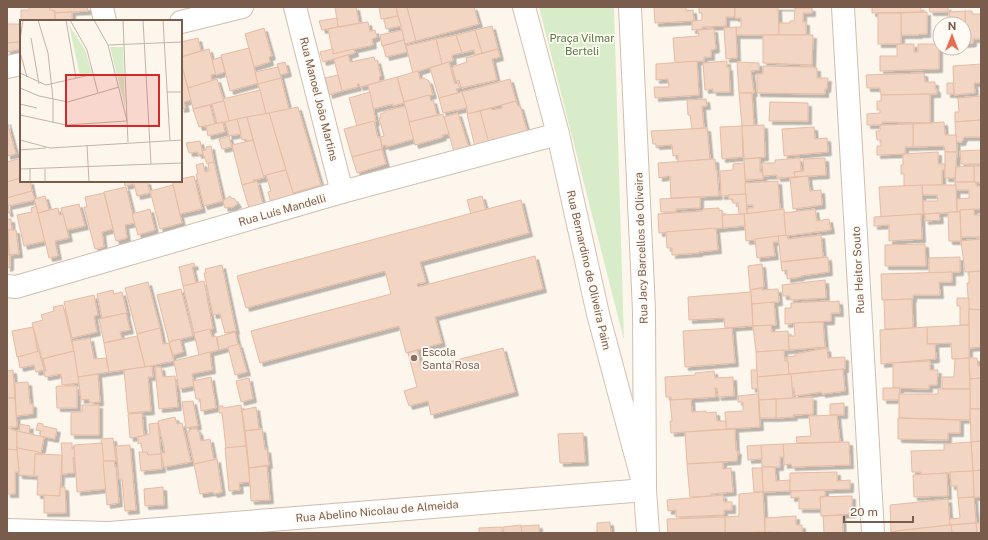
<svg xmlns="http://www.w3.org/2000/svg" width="988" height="540" font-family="'Public Sans',sans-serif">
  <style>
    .green { fill: #d8ecc9 }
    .building { fill: #f3d5c3; stroke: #e6bba3; filter: url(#shadow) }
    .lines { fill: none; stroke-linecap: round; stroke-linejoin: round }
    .street-casing { stroke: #d1beb0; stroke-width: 24 }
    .secondary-casing { stroke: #d6c0b0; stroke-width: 24 }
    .street { stroke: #fff; stroke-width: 22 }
    .secondary { stroke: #fff; stroke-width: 22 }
    .education-dot { fill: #8d6e63; stroke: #fffaf3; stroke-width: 1.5 }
    .labels { text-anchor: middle; stroke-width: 3.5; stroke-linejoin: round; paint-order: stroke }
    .park-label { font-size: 11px; fill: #537a41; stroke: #fffaf3 }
    .street-label { font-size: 11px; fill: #7a5c4d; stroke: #fffaf3 }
    .education-label { font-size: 11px; fill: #785e54; stroke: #fffaf3; text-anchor: start }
    .inset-road { fill: none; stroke: #c5b3a7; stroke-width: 1 }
    .view { fill: #d62828; fill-opacity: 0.15; stroke: #d62828; stroke-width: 2 }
    .inset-edge { fill: none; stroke: #7a5c4d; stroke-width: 2 }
  </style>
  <defs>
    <filter id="shadow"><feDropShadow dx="3.5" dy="3.5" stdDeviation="0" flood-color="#0004"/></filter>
  </defs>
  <rect width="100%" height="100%" fill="#fdf6ec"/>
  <polygon class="green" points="539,7 614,7 624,340"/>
  <g class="building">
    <polygon points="29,7 50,7 50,10 55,11 55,21 21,21 21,10 29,10"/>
    <polygon points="50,7 87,7 88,11 55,13 55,11 50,10"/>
    <polygon points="335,7 356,7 359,23 338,27"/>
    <polygon points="379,7 396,7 398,16 381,19"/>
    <polygon points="396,7 407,7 416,41 405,44"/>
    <polygon points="407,7 474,7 479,24 416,41"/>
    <polygon points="654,7 686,7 686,11 693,10 694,21 655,23"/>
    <polygon points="699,7 735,7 735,17 726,17 726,26 702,27 702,29 692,30 692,21 702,20 702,13 699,13"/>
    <polygon points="735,7 778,7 779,35 736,35 736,27 741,27 741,18 735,18"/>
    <polygon points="766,7 809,7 809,8"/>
    <polygon points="872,7 921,7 921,12 872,13"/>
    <polygon points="929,7 948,7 948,12 930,12"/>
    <polygon points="795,8 812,8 812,13 803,13 803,22 806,22 806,35 779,35 779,23 790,23 790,21 794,21"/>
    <polygon points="965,11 972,11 972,14 981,14 981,39 973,39 973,43 966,44"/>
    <polygon points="965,11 966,44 964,44 964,24 950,24 949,12"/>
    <polygon points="72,12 72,21 55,21 55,13"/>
    <polygon points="927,12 927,34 919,34 919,35 901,35 901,13"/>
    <rect x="878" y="13" width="23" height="31"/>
    <polygon points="398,16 401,26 386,29 384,19"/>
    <polygon points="337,18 338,27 322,30 319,21"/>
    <polygon points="368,22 370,32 375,30 377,37 372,39 373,45 333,54 328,29"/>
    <polygon points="7,24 21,24 21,42 7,43"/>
    <polygon points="492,26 498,49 482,53 475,30"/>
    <polygon points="736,27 737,58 726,59 724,28"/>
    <polygon points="264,28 272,56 269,57 270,62 254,67 245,34"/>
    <polygon points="714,29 716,49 711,50 711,57 704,57 704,61 675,63 673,38 699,36 698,30"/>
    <polygon points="402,30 404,40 382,46 380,35"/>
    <polygon points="475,30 482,53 475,55 474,50 462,53 456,35"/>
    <polygon points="456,35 462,53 452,55 453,61 442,64 436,39"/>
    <polygon points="763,35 813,35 812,65 763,63"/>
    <polygon points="198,38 201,51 181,57 181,42"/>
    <polygon points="436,39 442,64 413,73 406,46"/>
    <polygon points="404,40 407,52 386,57 383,46"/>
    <polygon points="21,42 21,49 7,52 7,43"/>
    <polygon points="897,44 914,44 914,52 918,52 918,44 939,44 939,69 880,71 880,56 897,56"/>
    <polygon points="249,48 258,83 230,91 221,55"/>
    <polygon points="209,49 216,74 211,75 212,81 188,88 181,63 181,57"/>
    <polygon points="333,49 333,54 354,49 355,53 323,62 320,52"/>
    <polygon points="498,49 500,57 492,59 497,80 461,88 459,80 456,81 452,67 467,62 466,58"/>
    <polygon points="348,55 350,62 374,57 375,61 377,60 381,76 379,77 380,82 360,87 359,84 357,84 358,87 342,91 334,59"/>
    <polygon points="221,57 225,72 216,75 212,60"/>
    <polygon points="697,61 699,95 655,98 654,87 669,87 668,79 656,80 656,64"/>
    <polygon points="727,61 727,67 729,67 730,92 713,92 713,89 705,90 703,63"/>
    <polygon points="285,62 288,73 280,75 277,64"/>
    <polygon points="449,62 455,84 458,83 460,88 456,89 458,93 439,98 430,68"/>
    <polygon points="737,62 759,63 759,70 751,71 754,93 739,93"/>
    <polygon points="181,63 191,100 184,102 186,108 181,109"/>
    <polygon points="981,64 981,83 974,83 975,93 954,95 953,66"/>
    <polygon points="763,66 814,67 814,68 817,68 817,78 828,78 827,89 825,89 825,94 757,93 757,74 763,74"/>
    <polygon points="278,67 281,78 258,84 255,72"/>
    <polygon points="418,71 420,79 424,78 429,81 433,95 404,102 397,77"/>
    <polygon points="924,73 925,82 935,82 935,89 937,89 937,94 881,95 880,88 867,88 866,75"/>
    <polygon points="338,75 342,91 329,95 325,78"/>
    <polygon points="397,77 404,103 393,106 393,104 373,109 368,85"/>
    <polygon points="281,78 289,109 266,114 258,84"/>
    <polygon points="217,79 224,101 193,109 188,88"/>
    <polygon points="510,79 516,101 468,114 462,92"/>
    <polygon points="947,83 953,83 954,94 947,94"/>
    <polygon points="260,90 266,114 229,121 223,99"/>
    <polygon points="370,92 376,122 357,126 349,98"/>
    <polygon points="462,92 467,108 443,113 439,98"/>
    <polygon points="739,93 752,93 754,126 742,126"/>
    <polygon points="930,94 930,123 882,122 882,125 867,125 867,114 880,113 880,110 877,110 877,101 881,101 881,95"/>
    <polygon points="429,95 431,101 433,100 437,115 409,122 404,102"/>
    <polygon points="981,96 981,120 955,122 955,112 959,112 958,98"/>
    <polygon points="706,99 707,106 702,106 704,128 692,129 690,115 688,115 687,100"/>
    <polygon points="224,101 229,121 217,124 212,104"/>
    <polygon points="516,101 518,106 520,106 529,137 489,145 480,111 491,108 492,110 502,108 502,105"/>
    <polygon points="770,102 808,103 808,121 769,121"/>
    <polygon points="210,105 215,124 199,127 193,109"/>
    <polygon points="405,106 414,139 386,147 386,145 382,146 380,137 384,136 379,118 381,118 380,114 384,113 384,111"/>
    <polygon points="298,107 321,185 293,193 269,113"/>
    <polygon points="480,111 489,143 475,147 467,114"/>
    <polygon points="269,113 286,170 263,176 247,117"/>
    <polygon points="458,113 469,148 454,152 444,117"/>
    <polygon points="443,114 449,134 442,135 443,137 415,145 409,122"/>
    <polygon points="247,117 253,140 247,141 246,139 242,140 237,119"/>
    <polygon points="237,119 241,134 229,136 225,122"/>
    <polygon points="981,120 981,137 964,137 962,142 956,142 955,122"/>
    <polygon points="7,121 16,154 7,156"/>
    <polygon points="374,121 378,138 380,137 382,149 352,157 344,129"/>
    <polygon points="223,122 225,132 208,136 206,126"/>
    <polygon points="944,122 945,135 956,135 957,152 945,152 944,146 913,147 913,124"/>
    <polygon points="913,124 913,147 905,147 905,154 877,155 877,146 881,146 881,140 877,140 876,131 880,131 880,125"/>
    <polygon points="764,125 765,157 744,159 742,126"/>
    <polygon points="742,126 743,157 722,159 720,127"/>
    <polygon points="814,127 815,139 827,138 828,152 784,156 782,129"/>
    <polygon points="707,128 710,159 678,162 678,155 673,156 672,145 656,146 656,144 653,144 651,131"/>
    <polygon points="229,136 232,147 222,149 219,139"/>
    <polygon points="253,140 264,178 253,180 254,182 242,185 232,145"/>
    <polygon points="200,141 203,154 198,155 198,152 189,153 186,143"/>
    <polygon points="211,146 214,162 207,164 202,151 206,150 206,147"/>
    <polygon points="382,149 386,164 357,173 352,157"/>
    <polygon points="981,150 981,164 961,164 960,151"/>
    <polygon points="938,152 938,164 945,164 945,170 942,170 942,185 904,186 904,174 901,174 901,165 903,165 903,154"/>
    <polygon points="945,152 957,152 955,178 945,178"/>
    <polygon points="21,158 21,178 7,182 7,162"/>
    <polygon points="760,158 760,172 763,172 763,179 745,180 744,159"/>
    <polygon points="800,158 801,171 794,172 795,177 777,178 777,175 763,176 762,163 775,163 775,160"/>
    <polygon points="825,158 826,175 795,177 794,172 804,171 803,159"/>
    <polygon points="715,159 716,170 717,170 719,196 671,198 670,176 659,178 658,163"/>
    <polygon points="214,162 223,201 204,206 196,174 198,174 196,165 203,163 205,172 209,171 208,163"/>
    <polygon points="744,163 746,194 721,196 720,171 733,170 733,164"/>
    <polygon points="974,166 981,166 981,183 974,182"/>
    <polygon points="974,166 974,182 955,182 956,167"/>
    <polygon points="286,170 294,196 271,203 268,192 271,191 266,175"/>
    <polygon points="194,176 202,209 180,214 172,181 181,181 181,179"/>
    <polygon points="808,176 810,191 821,190 822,205 793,209 790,178"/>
    <polygon points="21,178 21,181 30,181 32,191 7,198 7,182"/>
    <polygon points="124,181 147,181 150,193 137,196 134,184 125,186"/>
    <polygon points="257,181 263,204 249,208 242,185"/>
    <polygon points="778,181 780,210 747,214 747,208 753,208 753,205 746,205 745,183"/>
    <polygon points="955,182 976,182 976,186 981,186 981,209 960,210 960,212 957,212 957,199 969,198 969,190 956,190 956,185 955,185"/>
    <polygon points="173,185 182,223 160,229 150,191"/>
    <polygon points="922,185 956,185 957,212 924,214 923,201 938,201 937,195 923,195"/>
    <polygon points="922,185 923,214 881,217 879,187"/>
    <polygon points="126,187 135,223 125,225 127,238 116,241 104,192"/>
    <polygon points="32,191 35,200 8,206 7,198"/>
    <polygon points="104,193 113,229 102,232 104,247 95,249 84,207 87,207 85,197"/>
    <polygon points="746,194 747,214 739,214 738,203 733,203 733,199 729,199 728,195"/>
    <polygon points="45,196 49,210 38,213 34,199"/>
    <polygon points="230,196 232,199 234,198 238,204 231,208 230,207 225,208 223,201"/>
    <polygon points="482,196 486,210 471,214 467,200"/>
    <polygon points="700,197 700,208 676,209 676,212 661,212 660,199"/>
    <polygon points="521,200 529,233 420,262 426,282 417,284 418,287 535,256 543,289 435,317 442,343 406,353 399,326 260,363 251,331 391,294 385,271 246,308 237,276"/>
    <polygon points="7,202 10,213 7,213"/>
    <polygon points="79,204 85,226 67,230 61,208"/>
    <polygon points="36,206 45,241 24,246 17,215 32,212 31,208"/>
    <polygon points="58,208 59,215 63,214 69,238 55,241 58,256 49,258 38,213"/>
    <polygon points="719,208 719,211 722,210 723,228 659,233 658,214 703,211 703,209"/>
    <polygon points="150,209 155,230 138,235 132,214"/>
    <polygon points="784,209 786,236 746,241 744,214"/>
    <polygon points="815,209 817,221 829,219 831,230 786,236 784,213"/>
    <polygon points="974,209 974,215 981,215 981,237 961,237 960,210"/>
    <polygon points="948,212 960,212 961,241 949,241"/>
    <polygon points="939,213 940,220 925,221 925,214"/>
    <polygon points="744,214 745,226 723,228 722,215"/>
    <polygon points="921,214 922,239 889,241 889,225 874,226 874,217"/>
    <polygon points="7,219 11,219 12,230 7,230"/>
    <polygon points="716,228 718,250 699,252 699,253 672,255 672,248 667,248 666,232"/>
    <polygon points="8,230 16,230 19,254 9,255"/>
    <polygon points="7,232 8,232 9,255 7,255"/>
    <polygon points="787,235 788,239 821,235 823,257 781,262 778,236"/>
    <polygon points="778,236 779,242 773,242 775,256 757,258 755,239"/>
    <polygon points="981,239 981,271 965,272 961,241"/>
    <polygon points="925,244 926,266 885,266 885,245"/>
    <polygon points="7,255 10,255 10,267 7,268"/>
    <polygon points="828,257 829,272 801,276 801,277 787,279 787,270 782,271 781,262"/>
    <polygon points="960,257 960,272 929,273 929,258"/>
    <polygon points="194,263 195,266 192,267 196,283 183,286 179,267"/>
    <polygon points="762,264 764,287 750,290 748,266"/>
    <polygon points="222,265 236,331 225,333 220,314 213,315 204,273 206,273 205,269"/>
    <polygon points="981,271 981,310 969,309 967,283 969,283 969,272"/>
    <polygon points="952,272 952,282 939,282 940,295 913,295 913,299 882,300 881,274"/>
    <polygon points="825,280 826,298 790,300 790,296 783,296 782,285"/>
    <polygon points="204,281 213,329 194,333 183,286"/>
    <polygon points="148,282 160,328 137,334 125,288"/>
    <polygon points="762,288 762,290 778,289 779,302 752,304 750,290"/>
    <polygon points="181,289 193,336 169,342 157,295"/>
    <polygon points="113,290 114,294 122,292 127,313 102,318 97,294"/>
    <polygon points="751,292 753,326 725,328 724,318 689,320 688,297"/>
    <polygon points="94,295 98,315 94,316 97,332 72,338 64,302"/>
    <polygon points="957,298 969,298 969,325 960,325 960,306 957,306"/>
    <polygon points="912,299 913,328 885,329 884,300"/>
    <polygon points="830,301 830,302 839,301 840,313 831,313 831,321 785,324 785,308 791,308 791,303"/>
    <polygon points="774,302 776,325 753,326 752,304"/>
    <polygon points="63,305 74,351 42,359 32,323 43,320 41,315 54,311 53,307"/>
    <polygon points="969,309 981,310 981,347 969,348"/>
    <polygon points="126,313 130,330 120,332 122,339 104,343 99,319"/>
    <polygon points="823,322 825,347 789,350 788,336 795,336 794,323"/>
    <polygon points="771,325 772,332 788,331 789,350 756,352 753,326"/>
    <polygon points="969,325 969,358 952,359 951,343 927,344 927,327"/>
    <polygon points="33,327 38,353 17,357 12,331"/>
    <polygon points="927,327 927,344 935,344 936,359 881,364 880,330"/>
    <polygon points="160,328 163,344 169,343 174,361 145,367 137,334"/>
    <polygon points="732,328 735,363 685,367 683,331"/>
    <polygon points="210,329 212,337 216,336 219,350 199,355 194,333"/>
    <polygon points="235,332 238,345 219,350 217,337"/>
    <polygon points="137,336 145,367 109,372 104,343"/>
    <polygon points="90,338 94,359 106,358 109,372 78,377 72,341"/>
    <polygon points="180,339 183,352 173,355 169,342"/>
    <polygon points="239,344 247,372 235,375 228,347"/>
    <polygon points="503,348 515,392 431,415 428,401 409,406 404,391 417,387 408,353 417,350 422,369"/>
    <polygon points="827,348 828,358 845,357 845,369 789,374 787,357 795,356 795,354"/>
    <polygon points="784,350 785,361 788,361 789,374 757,377 756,352"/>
    <polygon points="39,351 44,370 36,372 34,365 20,368 18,357"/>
    <polygon points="74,351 79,383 62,385 61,374 45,377 44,371 46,371 43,359"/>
    <polygon points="210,352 212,370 192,374 194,386 179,389 174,361"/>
    <polygon points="969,358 977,358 978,366 981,366 981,378 970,379"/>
    <polygon points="969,358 970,389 942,389 942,377 954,377 955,359"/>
    <polygon points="930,361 930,370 938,370 937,385 929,385 929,389 893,388 893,363"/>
    <polygon points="152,366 153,377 148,377 151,411 128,413 124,370"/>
    <polygon points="155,367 161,367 163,377 175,376 178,407 159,409"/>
    <polygon points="843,369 845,391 822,394 821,392 795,396 794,388 792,388 791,374"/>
    <polygon points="13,370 15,398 7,398 7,371"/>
    <polygon points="751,370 757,370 758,388 752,389"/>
    <polygon points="714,371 715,378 733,377 734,396 718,397 717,388 715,388 716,397 671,400 671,397 666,397 665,377 695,375 695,373"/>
    <polygon points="98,374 100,402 90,403 89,399 81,400 78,377"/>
    <polygon points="791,374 793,398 759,400 757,377"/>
    <polygon points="211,377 216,408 201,411 200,399 196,399 193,381"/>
    <polygon points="249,378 253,399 241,402 236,381"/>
    <polygon points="981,378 981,409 970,409 970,379"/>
    <polygon points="28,382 30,404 33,404 33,414 16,416 15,383"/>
    <polygon points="58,386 77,386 77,408 57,408 56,387"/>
    <polygon points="883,388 900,388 899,400 883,400"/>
    <polygon points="938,389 970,389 970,420 899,418 899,394 938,394"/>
    <polygon points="758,394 760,427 726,429 725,412 743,411 743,402 738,402 738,396"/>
    <polygon points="813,397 813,414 793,415 794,417 776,418 776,399"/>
    <polygon points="7,398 15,398 17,427 7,427"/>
    <polygon points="691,399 692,412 706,411 706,413 716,412 717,421 726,421 726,429 671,433 670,421 672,421 670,400"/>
    <polygon points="776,399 776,418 760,418 759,400"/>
    <polygon points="193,401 198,426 186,428 182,402"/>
    <polygon points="844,403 844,415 830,415 830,404"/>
    <polygon points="82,405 99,405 99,435 71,435 71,412 82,412"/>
    <polygon points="241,405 246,446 226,448 222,413 219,413 219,406 223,406 223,408"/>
    <polygon points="256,407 259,429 245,431 242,410"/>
    <polygon points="970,409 981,409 981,441 971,442"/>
    <polygon points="142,413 144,436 130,438 128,414"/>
    <polygon points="837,415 840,442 797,443 796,437 811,436 809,416"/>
    <polygon points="175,417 177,424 182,423 191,462 164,467 161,453 165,453 158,421"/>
    <polygon points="898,418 960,420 960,433 948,433 948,440 898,439"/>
    <polygon points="38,423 43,424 43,426 57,429 55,439 40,436 41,431 36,430"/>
    <polygon points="158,423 161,454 148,455 147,452 143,453 141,443 138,444 138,437 150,434 149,424"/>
    <polygon points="20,424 30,426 29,434 19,432"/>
    <polygon points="7,428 17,431 17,450 7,449"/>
    <polygon points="197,428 197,431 199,431 201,441 210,439 214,460 194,464 187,432 189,432 189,430"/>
    <polygon points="262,429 265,450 267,449 269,465 249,468 245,431"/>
    <polygon points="735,429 736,451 738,451 737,461 687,464 685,432"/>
    <polygon points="17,431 44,437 41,453 17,448"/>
    <polygon points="583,433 585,462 560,463 558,434"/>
    <polygon points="113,438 116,461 103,461 101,439"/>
    <polygon points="981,441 981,470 973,471 971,442"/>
    <polygon points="846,442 849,442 850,465 792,467 791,464 784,465 783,444"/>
    <polygon points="971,442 973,471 921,475 921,472 912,472 911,451 944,450 944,444"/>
    <polygon points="61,443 72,443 72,449 75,449 75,457 73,457 74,473 62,474 62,455"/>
    <polygon points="102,443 106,489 77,492 74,445"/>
    <polygon points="783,444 784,457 780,457 780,467 762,467 761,445"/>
    <polygon points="130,445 136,510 125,511 122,479 119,479 116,446"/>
    <polygon points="761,445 762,459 748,460 747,446"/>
    <polygon points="246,446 250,482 239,483 240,490 229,491 225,448"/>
    <polygon points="17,448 39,452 38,454 35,454 34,476 19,475"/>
    <polygon points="7,449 17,450 19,472 15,472 15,494 7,494"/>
    <polygon points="139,452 147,452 148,455 161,454 162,469 141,471"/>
    <polygon points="35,454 62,455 60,496 37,495 38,476 34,476"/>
    <polygon points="217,459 222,492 214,494 213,492 200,494 194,464"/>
    <polygon points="103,461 114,461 115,467 116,467 119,503 107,505"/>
    <polygon points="723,462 723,469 731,468 733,492 711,494 711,496 690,497 687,464"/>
    <polygon points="267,466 270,500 251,501 249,468"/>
    <polygon points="762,467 775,467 776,481 790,480 790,491 763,492"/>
    <polygon points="752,468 762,468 763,492 754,492"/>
    <polygon points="981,470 981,497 974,497 973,471"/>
    <polygon points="973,471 974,497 958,498 957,486 951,486 950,472"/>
    <polygon points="837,472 837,481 850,480 850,489 790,491 790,473"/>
    <polygon points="947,473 948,496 914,497 913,475"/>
    <polygon points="60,487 65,487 66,513 44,513 44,495 60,496"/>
    <polygon points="163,487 164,505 145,506 144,489"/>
    <polygon points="825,490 825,497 820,497 821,509 799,509 799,497 791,498 791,491"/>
    <polygon points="763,492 765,532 725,533 725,517 739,516 739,494"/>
    <polygon points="723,495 724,502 732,502 732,510 724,510 724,515 676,517 676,510 668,511 667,500"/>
    <polygon points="849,496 852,496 852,514 821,516 820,497"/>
    <polygon points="974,497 976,523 950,525 949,519 960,518 958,498"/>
    <polygon points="948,499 950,525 891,532 890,505"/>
    <polygon points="842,515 843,533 824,533 823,516"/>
    <polygon points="796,516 796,525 802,525 802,533 765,532 765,518"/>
    <polygon points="725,517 725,533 668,533 667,519"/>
    <polygon points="610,522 611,533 589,533 597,532 597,523"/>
    <polygon points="976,523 981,523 981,533 977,533"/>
    <polygon points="976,523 977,533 952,533 951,525"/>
    <polygon points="521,525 522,533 504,533 503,527"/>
    <polygon points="539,525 539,533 522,533 521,526"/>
    <polygon points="951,525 952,533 895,533 895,531"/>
    <polygon points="502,527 502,533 479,533 479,528"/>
  </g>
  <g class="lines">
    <g class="street-casing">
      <g id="street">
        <polyline points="102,7 105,21"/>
        <polyline points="295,7 342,192"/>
        <polyline points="843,7 873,533"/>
        <polyline points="181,22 242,7"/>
        <polyline points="7,67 21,64"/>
        <polyline points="7,286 16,287 342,192 558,134"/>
        <polyline points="7,530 106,533"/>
        <polyline points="109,533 645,490 644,311 630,7"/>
      </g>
    </g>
    <g class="secondary-casing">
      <polyline id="secondary" points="524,7 558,134 598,314 645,490 648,533"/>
    </g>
    <use href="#street" class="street"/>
    <use href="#secondary" class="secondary"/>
  </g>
  <circle class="education-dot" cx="414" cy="358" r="4"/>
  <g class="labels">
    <g class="park-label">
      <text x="582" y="42">Praça Vilmar<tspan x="582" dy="13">Berteli</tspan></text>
    </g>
    <g class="street-label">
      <text transform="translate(319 99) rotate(76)" y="4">Rua Manoel João Martins</text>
      <text transform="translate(282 210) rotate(-16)" y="4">Rua Luís Mandelli</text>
      <text transform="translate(641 248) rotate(-92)" y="4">Rua Jacy Barcellos de Oliveira</text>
      <text transform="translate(589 270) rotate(77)" y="4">Rua Bernardino de Oliveira Paim</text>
      <text transform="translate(858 270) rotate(-93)" y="4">Rua Heitor Souto</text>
      <text transform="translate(377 511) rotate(-5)" y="4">Rua Abelino Nicolau de Almeida</text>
    </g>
    <g class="education-label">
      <text x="422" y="356">Escola<tspan x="422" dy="13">Santa Rosa</tspan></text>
    </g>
  </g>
  <g transform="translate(20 20)">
    <rect width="162" height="162" fill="#fdf6ec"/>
    <path d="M49,5L65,30L72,53L60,56ZM90,27H103L105,87Z" fill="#d8ecc9"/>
    <path class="inset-road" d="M18,0L28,33L33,79V103M46,0L56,58M50,0L67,30L78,73M74,0L88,25L107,101L108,122M123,0L131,144M143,0L150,121M11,18L19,64M0,20L3,0M88,25L162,22M0,32L7,57M0,53L26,65L74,54M0,68L19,76L48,82L99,67M147,72H162M0,84L17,88M0,95L46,105L107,101L103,0M0,120L30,128L162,120M67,125L69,162M0,130L26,128M0,149L162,143M25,149V162M10,162V149"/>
    <path class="view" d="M46,55H139V106H46Z"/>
    <rect width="162" height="162" class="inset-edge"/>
  </g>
  <rect width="988" height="540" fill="none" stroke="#7a5c4d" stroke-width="16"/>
  <g transform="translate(952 36)"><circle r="19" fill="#fffaf3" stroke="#cabbb1"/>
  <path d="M0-3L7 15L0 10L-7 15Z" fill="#e76f51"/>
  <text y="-6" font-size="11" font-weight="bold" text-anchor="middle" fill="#7a5c4d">N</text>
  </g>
  <path d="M844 516v6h69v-6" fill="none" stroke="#7a5c4d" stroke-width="2"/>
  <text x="850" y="516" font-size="12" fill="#7a5c4d" stroke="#fffaf3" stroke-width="3" paint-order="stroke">20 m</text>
</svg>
